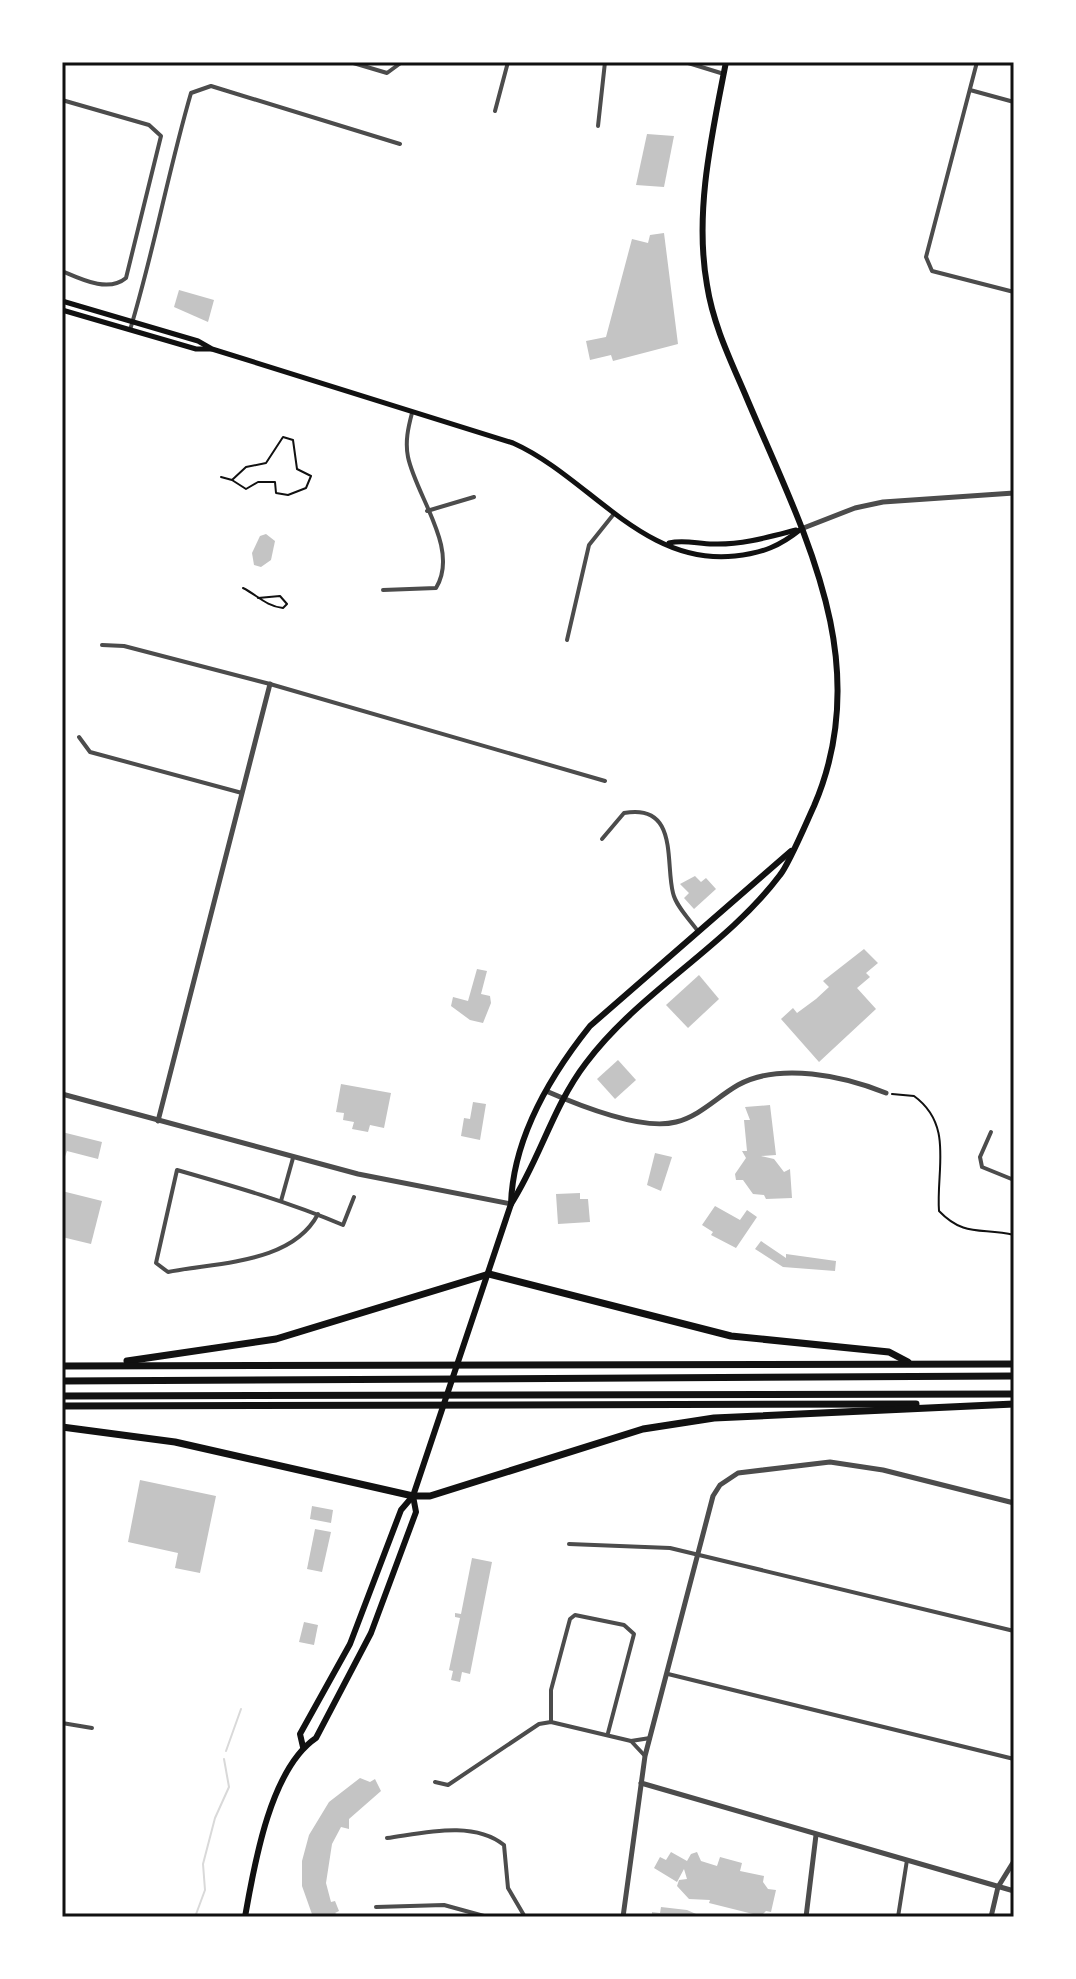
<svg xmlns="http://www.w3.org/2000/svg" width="1076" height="1979" font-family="Arial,sans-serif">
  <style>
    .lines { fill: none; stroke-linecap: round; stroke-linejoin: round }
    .stream { stroke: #d9d9d9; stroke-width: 2 }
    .building { fill: #c4c4c4 }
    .path { stroke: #111; stroke-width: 2 }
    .minor { stroke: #4c4c4c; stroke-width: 4 }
    .tertiary { stroke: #4c4c4c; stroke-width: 5 }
    .secondary { stroke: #111; stroke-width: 5 }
    .primary { stroke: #111; stroke-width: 6 }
    .motorway { stroke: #111; stroke-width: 7 }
    .neatline { fill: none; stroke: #111; stroke-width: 3 }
  </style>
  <rect width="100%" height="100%" fill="#fff"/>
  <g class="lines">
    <g class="stream">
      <polyline points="226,1751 241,1709"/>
      <polyline points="195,1917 205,1890 203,1864 215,1818 229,1787 224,1759"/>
    </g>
  </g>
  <g class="building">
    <polygon points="647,134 674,136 664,187 636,185"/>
    <polygon points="664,233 678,344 613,361 611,355 590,360 586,341 606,337 632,239 648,243 650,235"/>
    <polygon points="179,290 214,300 208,322 174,307"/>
    <polygon points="266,534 275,541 271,560 261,567 254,565 252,553 260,536"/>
    <polygon points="695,876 701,882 706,878 716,889 694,909 684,898 689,893 680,884"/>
    <polygon points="864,949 878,963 866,973 870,977 857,988 876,1009 819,1062 781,1019 793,1008 797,1013 816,999 829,987 823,981"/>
    <polygon points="477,969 487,971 481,994 490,996 491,1003 483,1023 470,1020 451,1006 453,997 468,1001"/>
    <polygon points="699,975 719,999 688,1028 666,1005"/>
    <polygon points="618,1060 636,1080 615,1099 597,1079"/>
    <polygon points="341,1084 391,1093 384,1128 370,1125 368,1132 352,1129 354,1122 343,1120 344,1113 336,1112"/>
    <polygon points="473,1102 486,1104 480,1140 461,1136 464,1118 470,1119"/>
    <polygon points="770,1105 776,1155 761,1156 774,1159 784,1172 790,1169 792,1198 766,1199 764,1195 753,1194 743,1180 736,1180 735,1174 746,1158 742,1151 747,1151 744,1120 750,1120 745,1107"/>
    <polygon points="62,1132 102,1142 98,1159 67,1151 62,1165"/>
    <polygon points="655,1153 672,1157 661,1191 647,1185"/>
    <polygon points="62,1191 102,1201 91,1244 62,1237"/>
    <polygon points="580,1193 580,1199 588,1199 590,1222 558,1224 556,1194"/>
    <polygon points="715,1206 740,1220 747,1210 757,1217 736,1248 711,1235 713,1232 702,1225"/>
    <polygon points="761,1241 786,1258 786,1254 836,1261 835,1271 783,1267 755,1249"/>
    <polygon points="140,1480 216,1496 200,1573 175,1568 178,1553 128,1542"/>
    <polygon points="312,1506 333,1510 331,1523 310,1519"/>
    <polygon points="315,1529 331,1532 322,1572 307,1569"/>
    <polygon points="472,1558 492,1562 470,1674 462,1672 460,1682 451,1680 453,1671 449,1670 460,1618 455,1617 455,1613 461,1614"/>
    <polygon points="304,1622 318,1625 314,1645 299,1642"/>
    <polygon points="360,1778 370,1782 375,1779 381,1791 349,1819 349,1829 341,1827 332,1844 326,1883 331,1902 335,1901 339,1911 335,1913 341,1917 313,1917 302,1886 302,1861 309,1835 329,1802"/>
    <polygon points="671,1852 687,1861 691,1854 697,1852 701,1861 717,1866 720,1857 742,1863 740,1871 764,1876 763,1882 768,1889 776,1890 771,1912 766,1911 761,1916 709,1903 710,1900 689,1899 677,1886 679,1880 687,1879 684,1869 677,1882 654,1868 660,1857 666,1860"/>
    <polygon points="661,1907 687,1910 703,1917 652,1917 652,1912 660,1913"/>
  </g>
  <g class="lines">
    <g class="path">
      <polyline points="221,477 232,480 246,467 266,463 283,437 293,440 297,469 311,476 306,488 288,495 276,493 275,482 258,482 246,489 232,480"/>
      <path d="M243,588C257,595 266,606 283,608L287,604L280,596L258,598"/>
      <path d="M892,1094L914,1096C954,1125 936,1169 939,1211C965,1238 982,1227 1014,1235"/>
    </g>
    <g class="minor">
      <polyline points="350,62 387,73 402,62"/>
      <polyline points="685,62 724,74"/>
      <polyline points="977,62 926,257 932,271 1014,292"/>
      <polyline points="970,90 1014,102"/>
      <path d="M62,100L149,125L161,136L126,278C108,293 81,279 62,271"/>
      <polyline points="495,111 508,62"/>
      <polyline points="598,126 605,62"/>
      <path d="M130,330C154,251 168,172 191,93L211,86L400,144"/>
      <polyline points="427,511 474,497"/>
      <path d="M383,590L436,588C460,549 416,496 408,457C405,442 408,428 412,413"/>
      <polyline points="567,640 589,545 613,515"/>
      <polyline points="102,645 124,646 270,684 605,781"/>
      <polyline points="79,737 90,752 242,793"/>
      <path d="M602,839L624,813C679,803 665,863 673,893C676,906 689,919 697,930"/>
      <polyline points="1014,1040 1014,1048"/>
      <polyline points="991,1132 980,1157 982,1167 1014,1180"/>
      <polyline points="281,1201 293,1158"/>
      <path d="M318,1214C292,1264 217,1262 168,1272L156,1263L177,1170C233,1186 289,1202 343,1225L354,1197"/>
      <polyline points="569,1544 670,1548 1014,1631"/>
      <polyline points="668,1674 1014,1759"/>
      <polyline points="551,1722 551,1690 570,1619 575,1615 624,1625 634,1634 608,1733"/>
      <polyline points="62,1723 92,1728"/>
      <polyline points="631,1741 645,1756"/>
      <polyline points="435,1782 448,1785 539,1724 551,1722 631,1741 650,1738"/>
      <path d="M387,1838C424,1833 473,1820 504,1845L508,1888L525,1917"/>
      <polyline points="376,1907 444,1905 484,1916 507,1917"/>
      <polyline points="898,1917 907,1860"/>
    </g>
    <g class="tertiary">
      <polyline points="801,529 855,508 883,502 1014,493"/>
      <path d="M546,1091C578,1105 642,1131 676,1122C700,1116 717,1097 738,1085C780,1062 844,1076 886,1093"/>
      <polyline points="62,1094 358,1174 511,1204"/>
      <polyline points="158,1121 270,684"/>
      <polyline points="641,1783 1014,1891"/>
      <polyline points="623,1917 645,1756 713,1496 720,1485 738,1473 830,1462 883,1470 1014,1503"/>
      <polyline points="806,1917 816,1835"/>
      <polyline points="991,1917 998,1887 1014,1861"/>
    </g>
    <g class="secondary">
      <path d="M62,301L198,341L212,349L513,443C589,477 643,566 735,556C763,553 780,546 801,529"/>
      <polyline points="62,310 196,349 211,349"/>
      <path d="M669,543C684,539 698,544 713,544C742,545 769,537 796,530"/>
    </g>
    <g class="primary">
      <path d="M511,1204C540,1159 553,1106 586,1063C640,991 726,947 780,875C789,864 807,821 814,806C877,660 801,528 745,394C730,359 713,324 707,285C694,212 712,134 726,62"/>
      <polyline points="303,1747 300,1734 350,1644 401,1510 413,1496"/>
      <path d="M245,1917C254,1866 270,1769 316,1738L371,1633L416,1512L413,1496L511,1204C513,1139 550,1076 590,1026L791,851"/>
    </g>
    <g class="motorway">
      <polyline points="127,1361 276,1339 489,1274 731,1336 889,1352 908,1362"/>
      <polyline points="62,1366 1014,1364"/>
      <polyline points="62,1381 1014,1376"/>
      <polyline points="62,1396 1014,1394"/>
      <polyline points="62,1406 916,1404"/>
      <polyline points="62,1427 175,1442 413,1496 430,1496 643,1429 714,1418 1014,1404"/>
    </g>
  </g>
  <rect width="1076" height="1979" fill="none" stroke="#ffffff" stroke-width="128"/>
  <rect x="64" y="64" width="948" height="1851" class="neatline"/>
</svg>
